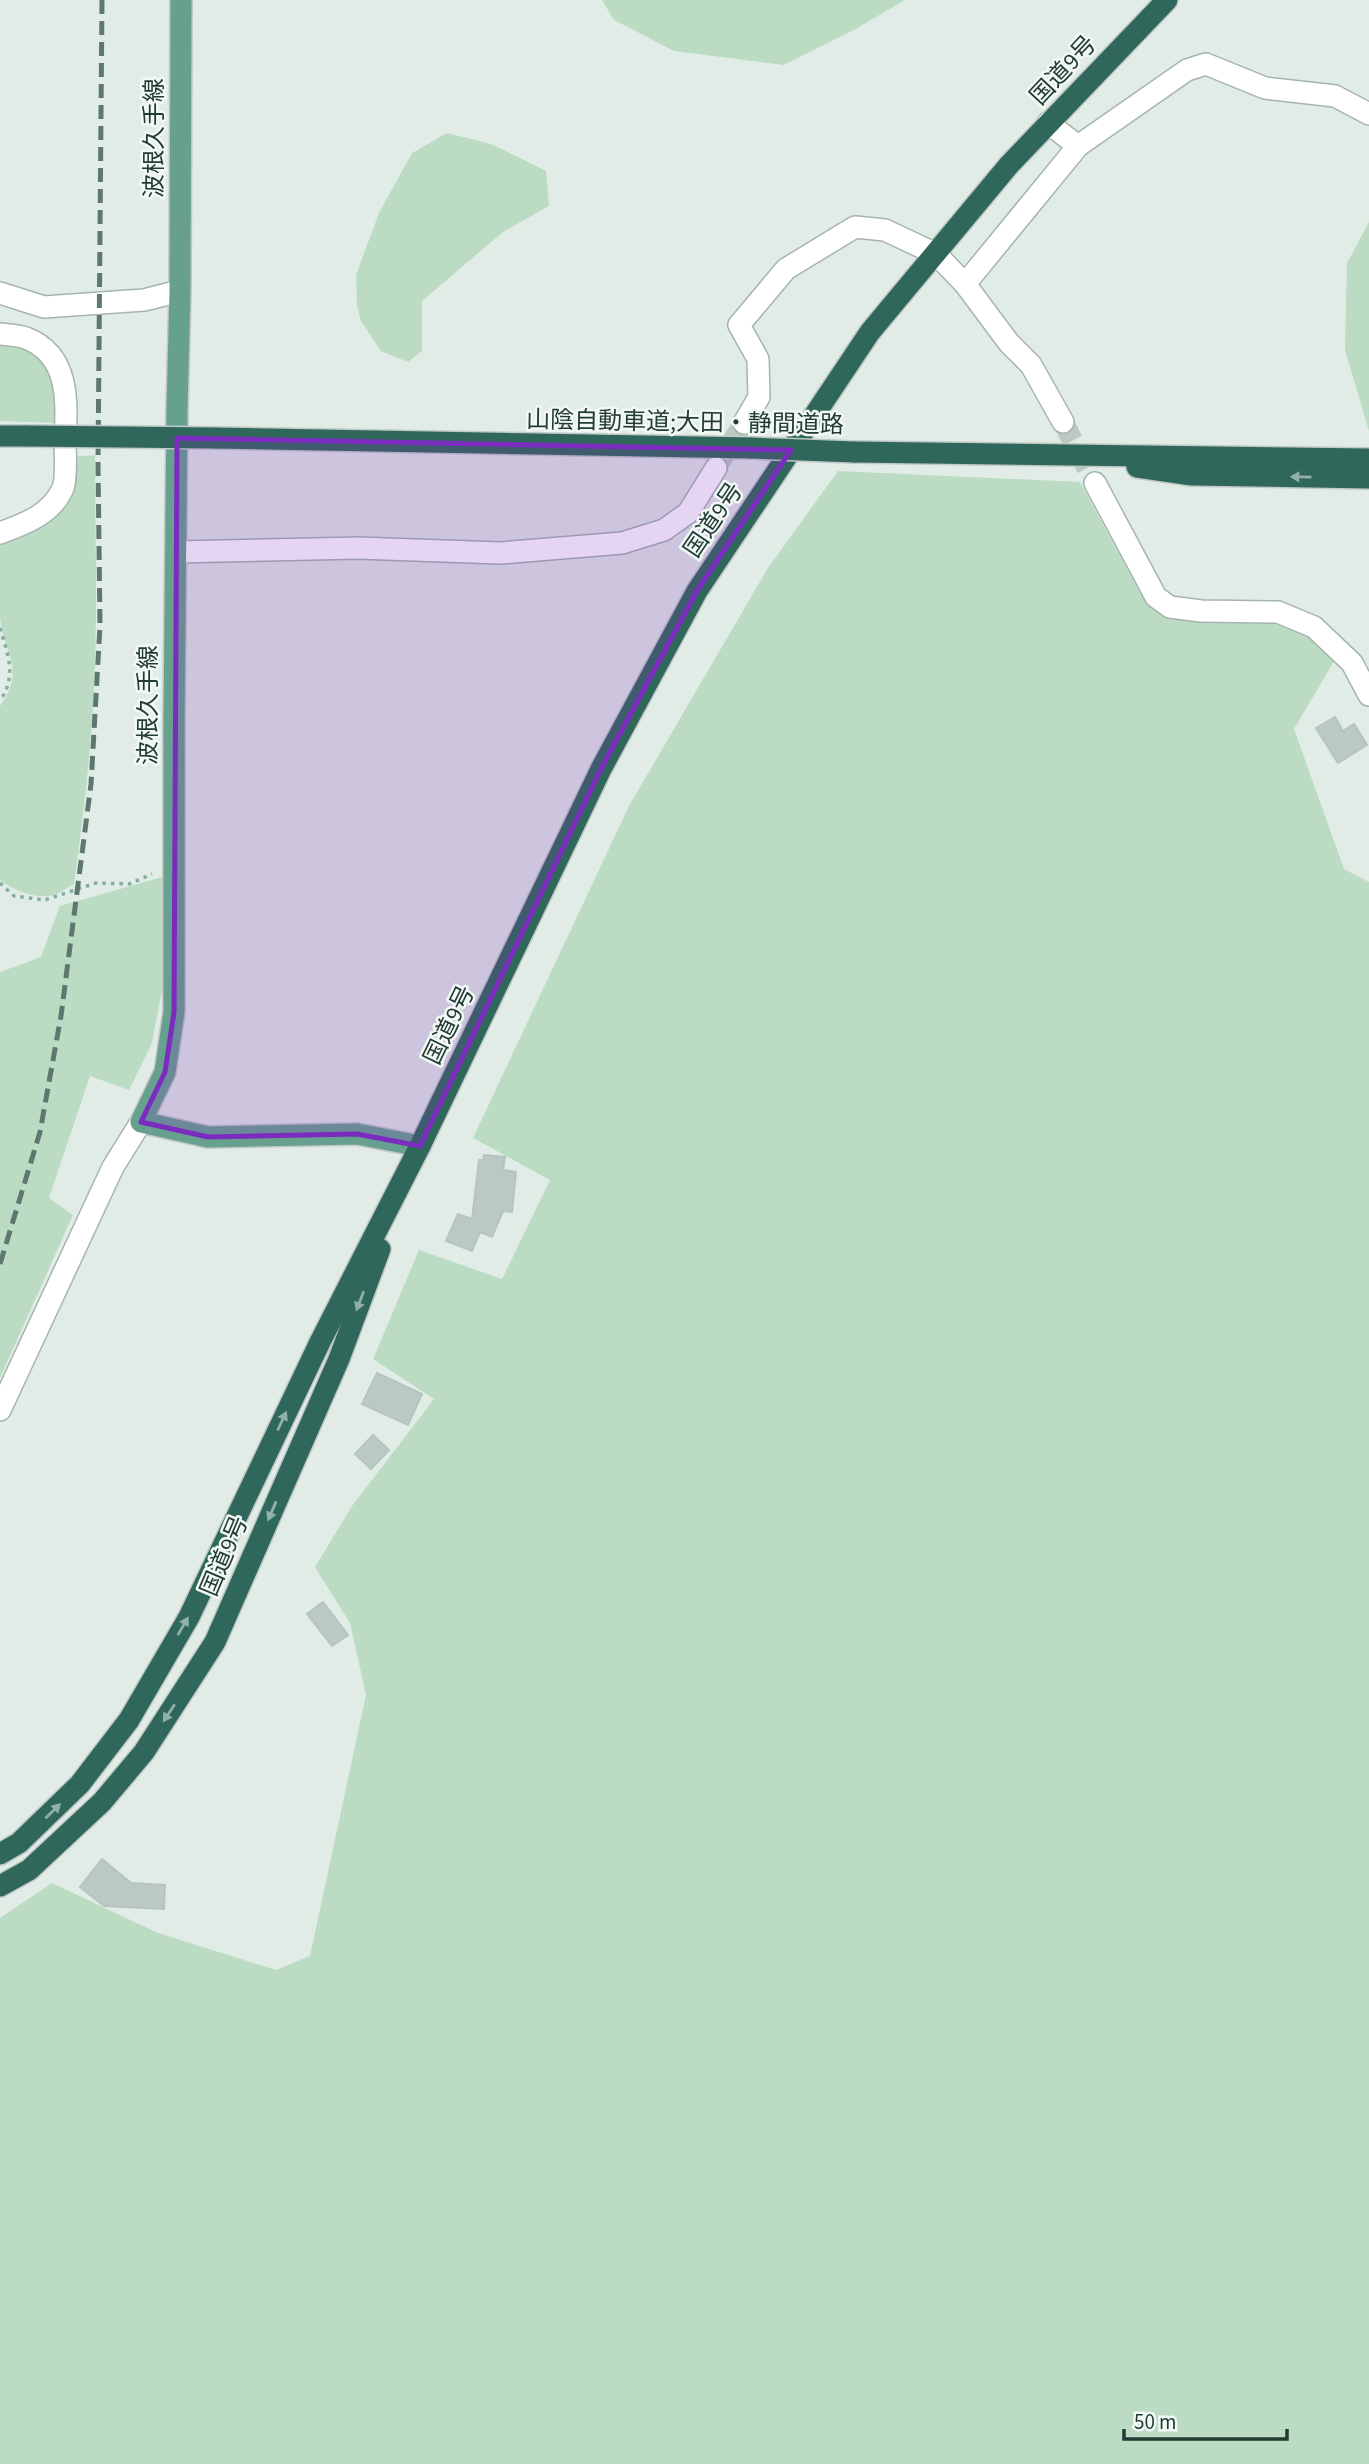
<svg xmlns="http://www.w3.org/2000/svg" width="1369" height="2464" font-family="'Source Sans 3','Noto Sans JP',sans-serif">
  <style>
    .green { fill: #bbdcc3 }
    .building { fill: #bac9c3; stroke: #b5c5be; stroke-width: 2 }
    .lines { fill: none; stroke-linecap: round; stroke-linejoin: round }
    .minor-tunnel { stroke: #bcc9c3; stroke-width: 21; stroke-dasharray: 21 10; stroke-linecap: butt }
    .minor-casing { stroke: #a5b4ae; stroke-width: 24 }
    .major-casing { stroke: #c1c8c6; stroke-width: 24 }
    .highway-casing { stroke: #c1c8c6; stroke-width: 24 }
    .path { stroke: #83afa0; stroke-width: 3.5; stroke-dasharray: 3.5 5; stroke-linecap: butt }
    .minor { stroke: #fff; stroke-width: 21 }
    .major { stroke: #68a090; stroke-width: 21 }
    .highway { stroke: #2f685b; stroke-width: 21 }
    .rail { stroke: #5d7870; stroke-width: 5; stroke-dasharray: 14 7; stroke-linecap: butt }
    .highway-bridge-casing { stroke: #c1c8c6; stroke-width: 24; stroke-linecap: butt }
    .highway-bridge { stroke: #2f685b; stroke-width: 21 }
    .oneway { fill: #90b0a8 }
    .marked { fill: #7b2cbf; fill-opacity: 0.2; stroke: #7b2cbf; stroke-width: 5; stroke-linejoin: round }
    .labels { text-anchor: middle; stroke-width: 5; stroke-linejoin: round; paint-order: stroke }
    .street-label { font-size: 24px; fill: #223c35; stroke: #f2f8f5 }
  </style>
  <rect width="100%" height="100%" fill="#e2ece7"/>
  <g class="green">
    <polygon points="602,0 905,0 852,31 784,65 674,51 614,20"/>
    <polygon points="447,133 491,144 546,171 549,206 503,232 422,301 422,351 408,362 381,351 361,321 357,306 356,275 379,213 412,153"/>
    <polygon points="1369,222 1369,431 1345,350 1347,263"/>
    <path d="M0,341C55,348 53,376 60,423L0,421Z"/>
    <path d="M95,455C95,532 98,609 94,686C91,753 83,818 74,884C68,887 60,893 54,895C38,900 12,890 0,880V706C27,670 3,653 0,617C0,592 0,565 0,540L35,528L69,457Z"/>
    <polygon points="838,471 1080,482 1140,593 1173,613 1301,625 1337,656 1294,729 1344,869 1369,882 1369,2464 0,2464 0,1918 52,1883 158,1933 276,1970 310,1956 366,1695 350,1623 315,1567 352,1506 434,1399 373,1359 419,1250 502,1279 550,1180 473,1138 629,806 768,568"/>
    <polygon points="162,877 166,969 152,1043 129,1090 90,1076 49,1198 73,1215 0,1378 0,972 41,957 60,906"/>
  </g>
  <g class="building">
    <polygon points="1335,717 1343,731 1354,724 1367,745 1338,763 1316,728"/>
    <polygon points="484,1155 505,1157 503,1170 516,1172 512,1212 503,1211 492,1237 480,1232 472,1251 446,1241 458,1214 472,1219 479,1160 483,1160"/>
    <polygon points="377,1373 422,1394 408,1425 362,1404"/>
    <polygon points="373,1435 389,1450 371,1469 355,1454"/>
    <polygon points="323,1602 348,1635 332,1646 307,1614"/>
    <polygon points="102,1859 131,1883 165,1885 164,1909 104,1906 80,1887"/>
  </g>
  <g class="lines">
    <g class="minor-tunnel">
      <polyline points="1063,422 1095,483"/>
      <polyline points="716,468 744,423"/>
    </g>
    <g class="minor-casing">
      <g id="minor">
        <polyline points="1048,123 1078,146"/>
        <polyline points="965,284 1078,146 1187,70 1206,64 1265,88 1335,96 1369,114"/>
        <polyline points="0,293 44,307 144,300 180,291"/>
        <path d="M0,334C8,335 19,335 26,338C70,355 67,402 65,440C65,452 67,478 63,488C52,514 25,524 0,533"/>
        <polyline points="744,423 759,397 758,359 739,325 786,269 855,227 885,230 936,254 965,284 1009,343 1031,365 1063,422"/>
        <polyline points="1095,483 1156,597 1170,607 1201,611 1278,612 1314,627 1352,663 1369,695"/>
        <polyline points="176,552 358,548 500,553 622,543 664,530 688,513 716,468"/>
        <polyline points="0,1410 113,1167 141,1122"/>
      </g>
    </g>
    <g class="major-casing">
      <polyline id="major" points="181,0 180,291 177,409 174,722 174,1012 165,1072 141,1122 208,1137 357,1134 420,1146"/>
    </g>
    <g class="highway-casing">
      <g id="highway">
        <polyline points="0,436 27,436"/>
        <polyline points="215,438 752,448"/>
        <polyline points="854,452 1369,459"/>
        <polyline points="1137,467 1192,475 1369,478"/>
        <polyline points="0,1854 19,1843 80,1784 129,1720 189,1617 320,1342 420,1146 601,769 697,591 870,332 1009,165 1167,0"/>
        <polyline points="0,1886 29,1870 102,1802 144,1752 215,1642 339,1359 380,1249"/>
      </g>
    </g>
    <g class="path">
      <path d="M0,628C8,655 17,676 0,701"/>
      <polyline points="0,883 14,896 45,900 96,883 129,884 152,874"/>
    </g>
    <use href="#minor" class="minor"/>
    <use href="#major" class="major"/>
    <use href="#highway" class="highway"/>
    <polyline class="rail" points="0,1264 40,1132 61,1016 91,784 100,626 98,464 102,0"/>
    <g class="highway-bridge-casing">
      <g id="highway-bridge">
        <polyline points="27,436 215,438"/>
        <polyline points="752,448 854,452"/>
      </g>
    </g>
    <use href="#highway-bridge" class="highway-bridge"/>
  </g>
  <defs><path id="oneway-solid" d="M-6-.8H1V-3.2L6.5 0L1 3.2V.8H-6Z" transform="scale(1.75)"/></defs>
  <g class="oneway">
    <use href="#oneway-solid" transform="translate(1301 477) rotate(-179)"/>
    <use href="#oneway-solid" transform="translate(360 1301) rotate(111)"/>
    <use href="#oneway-solid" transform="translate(282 1421) rotate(-65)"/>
    <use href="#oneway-solid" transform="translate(272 1511) rotate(113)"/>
    <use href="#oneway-solid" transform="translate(183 1626) rotate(-60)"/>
    <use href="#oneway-solid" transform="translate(169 1713) rotate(123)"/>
    <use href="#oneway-solid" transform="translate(53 1811) rotate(-44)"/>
  </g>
  <path class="marked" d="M177,438L791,450L697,591L601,769L420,1146L357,1134L208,1137L141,1122L165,1072L174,1012Z"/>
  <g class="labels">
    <g class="street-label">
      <text transform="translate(1063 70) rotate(-47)" y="8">国道9号</text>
      <text transform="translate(154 138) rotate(-90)" y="8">波根久手線</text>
      <text transform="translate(685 422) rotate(1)" y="8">山陰自動車道;大田・静間道路</text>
      <text transform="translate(713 520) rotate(-56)" y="8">国道9号</text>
      <text transform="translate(148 705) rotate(-90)" y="8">波根久手線</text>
      <text transform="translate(449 1025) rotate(-64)" y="8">国道9号</text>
      <text transform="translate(224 1556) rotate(-67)" y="8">国道9号</text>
    </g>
  </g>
  <path d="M1124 2429v10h163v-10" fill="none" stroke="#223c35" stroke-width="3.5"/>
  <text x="1134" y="2429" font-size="21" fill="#223c35" stroke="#f2f8f5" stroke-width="5" paint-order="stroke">50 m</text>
</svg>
